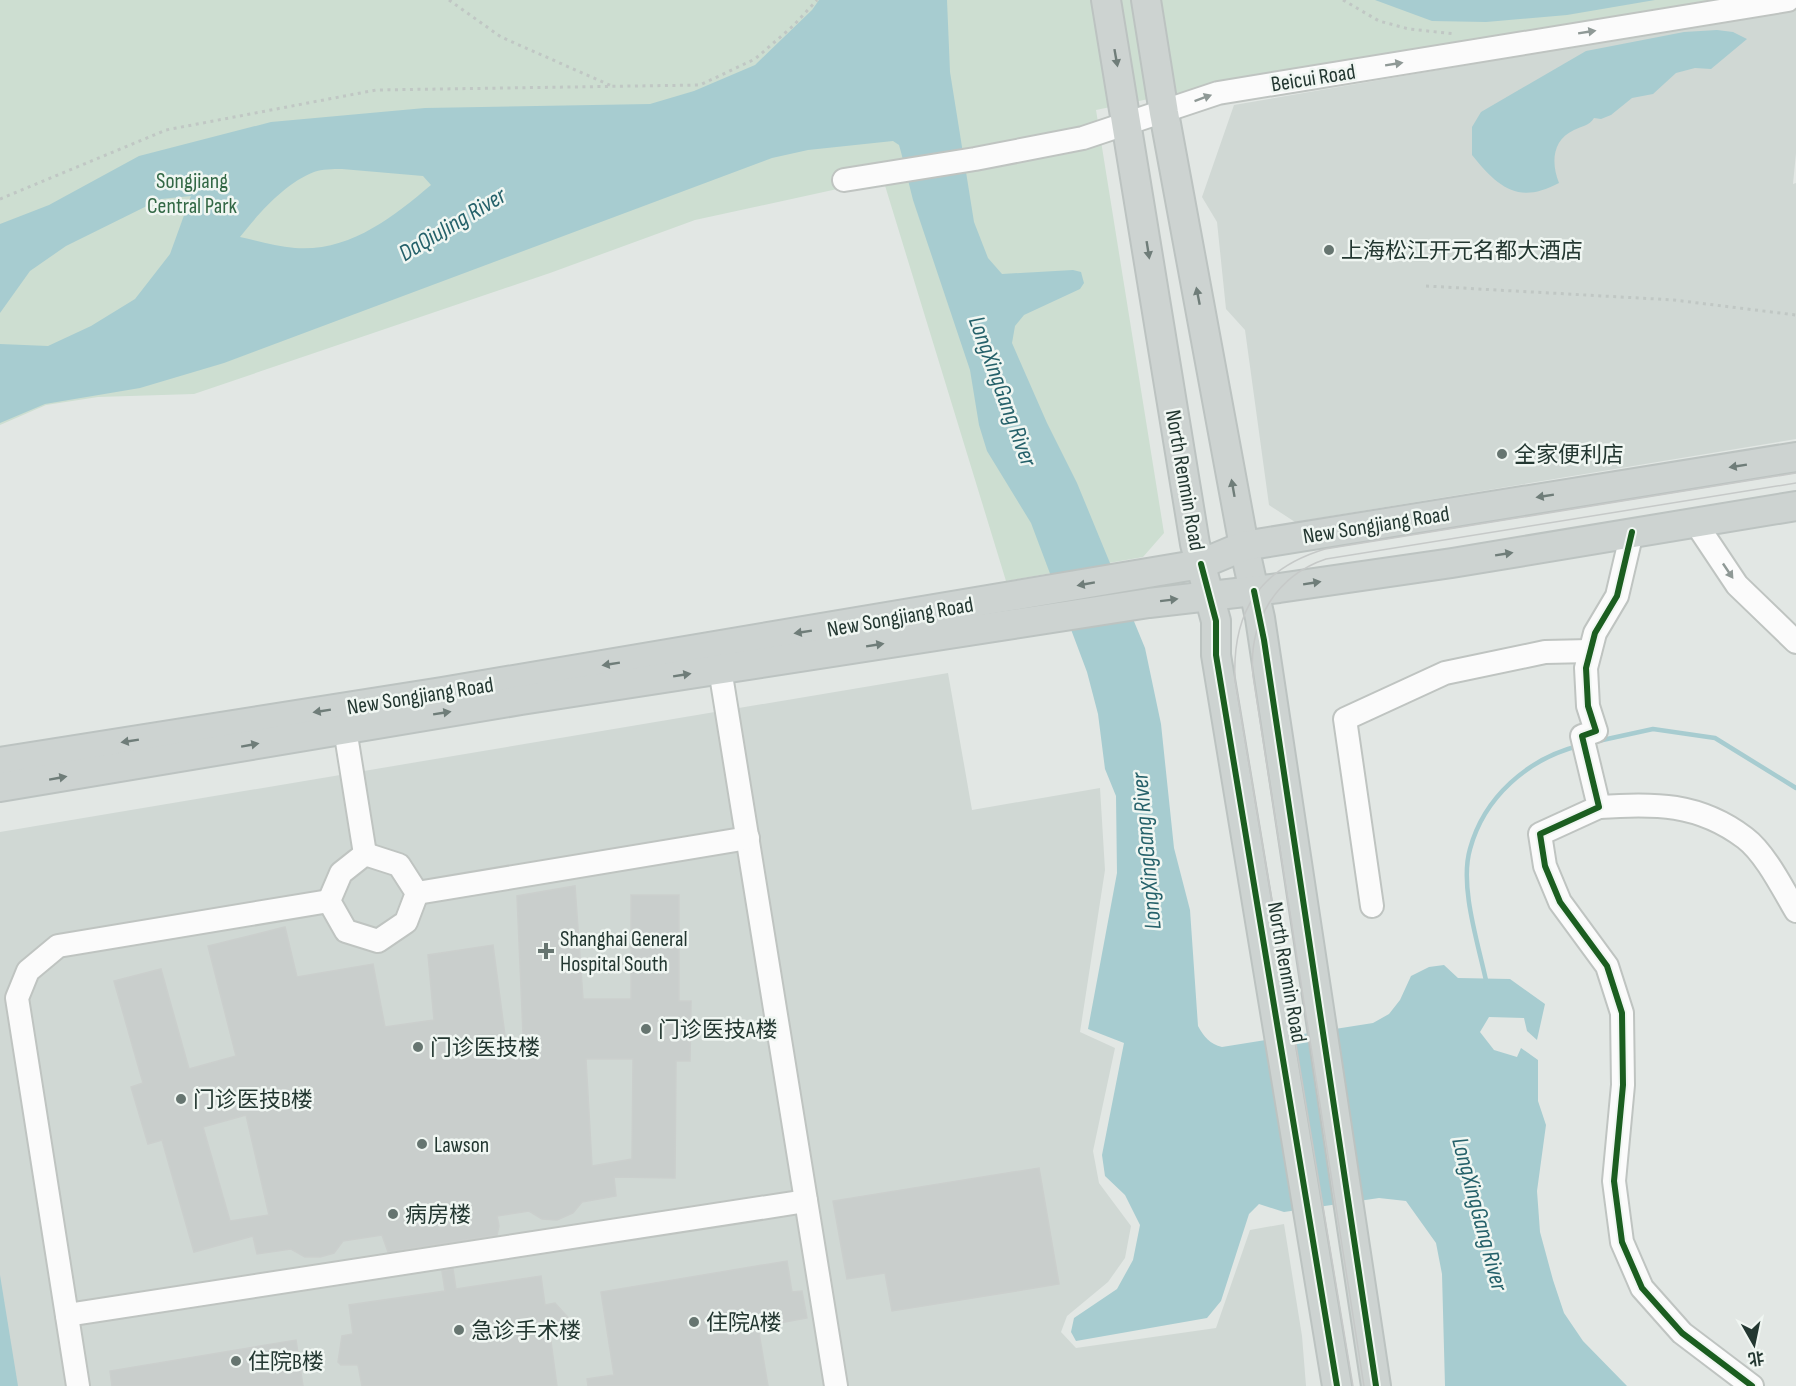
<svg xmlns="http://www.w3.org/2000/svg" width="1796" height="1386" font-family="'Sofia Sans Condensed','Noto Sans SC',sans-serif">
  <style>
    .built { fill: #d0d8d4 }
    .green { fill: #cdded1 }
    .water { fill: #a7ccd0; fill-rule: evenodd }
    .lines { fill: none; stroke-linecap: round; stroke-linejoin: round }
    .stream { stroke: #a7ccd0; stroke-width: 4.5 }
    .building { fill: #c9cecc; stroke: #cbcfcd; stroke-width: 1.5; fill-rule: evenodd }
    .minor-casing { stroke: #bfc4c1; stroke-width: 26 }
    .major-casing { stroke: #bcc3c1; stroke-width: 32 }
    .path { stroke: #c0c7c4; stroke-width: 3; stroke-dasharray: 3 4.5; stroke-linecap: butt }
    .minor { stroke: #fbfbfb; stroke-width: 22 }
    .major { stroke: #cdd3d1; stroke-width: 28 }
    .tram { stroke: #c6c9c8; stroke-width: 1.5 }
    .cycleway-casing { stroke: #f0f6f2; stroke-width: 10 }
    .cycleway { stroke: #1b5e20; stroke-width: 6 }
    .oneway { fill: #8f9996 }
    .oneway2 { fill: #6f7d79 }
    .poi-dot { fill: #667570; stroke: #f0f6f2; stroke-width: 2 }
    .labels { text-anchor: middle; stroke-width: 5; stroke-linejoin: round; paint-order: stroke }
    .street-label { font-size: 22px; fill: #233731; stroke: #f0f6f2 }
    .park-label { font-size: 22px; fill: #326845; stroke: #f0f6f2 }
    .poi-label { font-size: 22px; fill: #233731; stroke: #f0f6f2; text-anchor: start }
    .water-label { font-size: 24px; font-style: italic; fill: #25616a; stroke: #f0f6f2 }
  </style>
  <rect width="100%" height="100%" fill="#e2e7e4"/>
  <g class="built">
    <polygon points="1796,9 1796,153 1793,184 1796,183 1796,439 1295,522 1269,505 1245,330 1226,309 1217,222 1202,197 1234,105"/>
    <polygon points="948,673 972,810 1100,788 1105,870 1080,1032 1115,1048 1093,1151 1099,1183 1131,1226 1125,1258 1108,1282 1067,1316 1061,1332 1076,1348 1216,1328 1250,1230 1284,1224 1302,1336 1306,1386 0,1386 0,832"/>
  </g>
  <polygon class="green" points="0,0 1718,0 1244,79 1096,110 1164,533 1143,557 1006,581 883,179 695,220 550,273 194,394 98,397 46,405 0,425"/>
  <g class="water">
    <path d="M819,0H947L950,72L974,222L988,258L1002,274L1073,270L1081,272L1084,283L1080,289L1024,315L1015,326L1012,343L1047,423L1077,483L1145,648L1161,724L1174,848L1190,910L1198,1026C1204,1037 1210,1044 1222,1047L1373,1023L1389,1014L1400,1000L1411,976L1429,967L1444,965L1458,978L1510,979L1545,1004L1537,1040L1527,1031L1524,1018L1489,1017L1480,1032L1494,1050L1517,1057L1521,1048L1538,1060V1101L1546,1125L1537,1191L1540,1232L1553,1280L1564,1313L1583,1341L1627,1386H1445L1442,1274L1436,1243L1406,1201L1379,1198L1284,1212L1259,1204L1249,1214L1221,1301L1207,1318L1076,1341L1071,1332L1074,1318L1117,1289L1133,1260L1140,1225L1125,1195L1105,1176L1102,1155L1124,1043L1088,1029L1117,873L1116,796L1105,769L1098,714L1087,672L1031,523L987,451L979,425L970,370L913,200L901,152L899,145L893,141L808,150L772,158L224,363L140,388L45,404L0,423V344L48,346L91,326L135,299L170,254L191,196L161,199L66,246L30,271L0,313V224L49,205L139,156L271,122L425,108L650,104L694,91L755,65L812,10ZM342,169L423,176L431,185C392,218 349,252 295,248C277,247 258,241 240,237C258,214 285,183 314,172C322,169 333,169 342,169Z"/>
    <polygon points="1375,0 1655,0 1567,15 1486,22 1432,21"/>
    <path d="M1717,30L1733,32L1747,39L1711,69L1695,68L1676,73L1653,94L1632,98L1611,115L1601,119L1594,118C1589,126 1582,126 1574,130C1552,140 1551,163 1559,183C1518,205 1498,187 1472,155V127L1481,112L1586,51L1684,32Z"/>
    <polygon points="0,1275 18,1386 0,1386"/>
  </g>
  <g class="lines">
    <g class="stream">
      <polyline points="1598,741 1653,729 1715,738 1796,788"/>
      <path d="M1487,985C1479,946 1459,887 1470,849C1484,797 1528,759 1578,746"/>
    </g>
  </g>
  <g class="building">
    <path d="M575,886L583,999H631V895H679V1001H691L690,1061H676L675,1178L614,1177L616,1196L582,1202L573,1213L557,1220L542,1219L529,1211L497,1216L499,1226L497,1235L388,1252L382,1235L343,1241L334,1253L320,1257H305L291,1249L257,1254L253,1236L194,1252L162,1140L148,1144L131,1087L143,1083L114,981L161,969L189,1069L236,1056L208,946L285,927L297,977L373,964L385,1027L434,1020L428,955L493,945L508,1058L524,1057L517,896ZM586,1059H633L632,1159L592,1166ZM246,1115L269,1215L230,1221L203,1127Z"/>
    <polygon points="1039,1168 1059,1284 892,1311 885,1273 847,1279 833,1201"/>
    <polygon points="787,1261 792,1292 802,1291 807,1318 758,1327 768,1386 588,1386 587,1379 614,1375 601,1292"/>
    <polygon points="453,1269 456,1289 541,1276 545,1305 555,1303 574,1324 563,1331 550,1334 557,1386 362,1386 358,1365 341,1365 338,1362 342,1336 353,1334 349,1305 445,1291 442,1271"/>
    <polygon points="296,1340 303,1386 112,1386 110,1371"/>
  </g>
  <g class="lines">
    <g class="minor-casing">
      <g id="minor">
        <polyline points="844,180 975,159 1083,138 1218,93 1788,0"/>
        <polyline points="1695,522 1737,585 1796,642"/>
        <polyline points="1632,532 1617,596 1595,633 1586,668 1588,706 1596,731 1582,736 1599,807 1540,834 1545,866 1560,902 1607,966 1622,1013 1623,1085 1614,1181 1622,1242 1642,1288 1682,1333 1752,1386"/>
        <polyline points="720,669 836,1386"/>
        <polyline points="345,729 365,854"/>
        <path d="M1599,807C1654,803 1699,803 1745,838C1765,853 1783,889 1796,911"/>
        <polygon points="365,854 399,865 417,893 406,922 378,941 346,931 329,901 341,873"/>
        <polyline points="417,893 748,838"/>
        <polyline points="1372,906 1345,719 1445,673 1545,652 1590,651"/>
        <polyline points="67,1315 806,1201"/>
        <polyline points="78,1386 17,998 28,971 58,946 329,901"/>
      </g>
    </g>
    <g class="major-casing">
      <g id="major">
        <polyline points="1106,0 1195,544 1216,621 1216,655 1337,1386"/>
        <polyline points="1146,0 1164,113 1244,546 1260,618 1376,1386"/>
        <polyline points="0,762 442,692 1201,564 1244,546 1796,457"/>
        <polyline points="0,787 521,700 1149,603 1279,588 1452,563 1796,506"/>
      </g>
    </g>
    <g class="path">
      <polyline points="449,0 501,37 614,87"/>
      <polyline points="1343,0 1379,21 1409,29 1456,34"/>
      <polyline points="0,199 166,130 376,90 700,85 755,59 793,26 817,0"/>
      <polyline points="1426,286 1674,300 1796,315"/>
    </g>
    <use href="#minor" class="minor"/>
    <use href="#major" class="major"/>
    <g class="tram">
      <path d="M1353,1386L1235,680C1232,612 1259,569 1325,549L1796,473"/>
      <path d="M1364,1386L1253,676C1248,623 1275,576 1326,559L1796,483"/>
    </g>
    <g class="cycleway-casing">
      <g id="cycleway">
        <polyline points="1632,532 1617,596 1595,633 1586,668 1588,706 1596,731 1582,736 1599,807 1540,834 1545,866 1560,902 1607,966 1622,1013 1623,1085 1614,1181 1622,1242 1642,1288 1682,1333 1752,1386"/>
        <polyline points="1201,564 1216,621 1216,655 1337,1386"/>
        <polyline points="1254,591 1264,640 1376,1386"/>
      </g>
    </g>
    <use href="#cycleway" class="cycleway"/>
  </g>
  <defs><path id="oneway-solid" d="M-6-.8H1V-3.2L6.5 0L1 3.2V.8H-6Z" transform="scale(1.5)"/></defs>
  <g class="oneway">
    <use href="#oneway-solid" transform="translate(1587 32) rotate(-9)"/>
    <use href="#oneway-solid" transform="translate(1394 64) rotate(-9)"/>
    <use href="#oneway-solid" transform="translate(1203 98) rotate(-20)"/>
    <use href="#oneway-solid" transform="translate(1728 571) rotate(56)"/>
  </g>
  <g class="oneway2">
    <use href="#oneway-solid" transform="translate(1116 58) rotate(80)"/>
    <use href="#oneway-solid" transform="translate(1148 250) rotate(81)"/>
    <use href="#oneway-solid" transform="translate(1198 296) rotate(-101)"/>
    <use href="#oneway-solid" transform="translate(1738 466) rotate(171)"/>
    <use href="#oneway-solid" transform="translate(1233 488) rotate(-100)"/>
    <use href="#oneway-solid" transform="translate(1545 496) rotate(171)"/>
    <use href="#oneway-solid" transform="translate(1504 554) rotate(-9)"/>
    <use href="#oneway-solid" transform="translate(1312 583) rotate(-9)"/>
    <use href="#oneway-solid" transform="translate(1086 584) rotate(170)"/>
    <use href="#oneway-solid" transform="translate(1169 600) rotate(-7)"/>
    <use href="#oneway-solid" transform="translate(803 632) rotate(171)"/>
    <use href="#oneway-solid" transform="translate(875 645) rotate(-9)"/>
    <use href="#oneway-solid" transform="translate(611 664) rotate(171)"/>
    <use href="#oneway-solid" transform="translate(682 675) rotate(-9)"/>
    <use href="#oneway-solid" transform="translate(322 711) rotate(171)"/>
    <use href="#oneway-solid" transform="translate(442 713) rotate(-9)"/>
    <use href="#oneway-solid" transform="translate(130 741) rotate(171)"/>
    <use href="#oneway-solid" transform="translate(250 745) rotate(-10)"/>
    <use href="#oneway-solid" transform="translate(58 778) rotate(-10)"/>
  </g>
  <g class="poi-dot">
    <circle cx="1329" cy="250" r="6"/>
    <circle cx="1502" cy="454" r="6"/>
    <path d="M543 942h6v6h6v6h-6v6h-6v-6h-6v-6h6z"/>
    <circle cx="646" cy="1029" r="6"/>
    <circle cx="418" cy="1047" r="6"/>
    <circle cx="181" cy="1099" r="6"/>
    <circle cx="422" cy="1144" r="6"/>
    <circle cx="393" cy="1214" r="6"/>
    <circle cx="694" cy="1322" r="6"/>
    <circle cx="459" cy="1330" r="6"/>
    <circle cx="236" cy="1361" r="6"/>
  </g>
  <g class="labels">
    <g class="street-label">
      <text transform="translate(1313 77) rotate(-9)" y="8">Beicui Road</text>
      <text transform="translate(1186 480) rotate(80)" y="8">North Renmin Road</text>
      <text transform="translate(1376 524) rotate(-9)" y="8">New Songjiang Road</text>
      <text transform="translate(900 616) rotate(-10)" y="8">New Songjiang Road</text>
      <text transform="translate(420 695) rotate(-9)" y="8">New Songjiang Road</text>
      <text transform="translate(1288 972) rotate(80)" y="8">North Renmin Road</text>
    </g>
    <g class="park-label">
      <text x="192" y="188">Songjiang<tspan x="192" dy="25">Central Park</tspan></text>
    </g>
    <g class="poi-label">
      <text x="1341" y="258">上海松江开元名都大酒店</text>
      <text x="1514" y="462">全家便利店</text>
      <text x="560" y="946">Shanghai General<tspan x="560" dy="25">Hospital South</tspan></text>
      <text x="658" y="1037">门诊医技A楼</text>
      <text x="430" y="1055">门诊医技楼</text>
      <text x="193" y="1107">门诊医技B楼</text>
      <text x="434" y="1152">Lawson</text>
      <text x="405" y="1222">病房楼</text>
      <text x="706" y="1330">住院A楼</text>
      <text x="471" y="1338">急诊手术楼</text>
      <text x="248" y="1369">住院B楼</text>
    </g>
    <g class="water-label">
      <text transform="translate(452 224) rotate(-31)" y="8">DaQiuJing River</text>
      <text transform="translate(1003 391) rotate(70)" y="8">LongXingGang River</text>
      <text transform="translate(1146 851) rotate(-95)" y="8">LongXingGang River</text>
      <text transform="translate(1480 1214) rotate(75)" y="8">LongXingGang River</text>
    </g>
  </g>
  <g transform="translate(1754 1344) rotate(171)" stroke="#f0f6f2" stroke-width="4.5" paint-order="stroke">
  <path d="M0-4.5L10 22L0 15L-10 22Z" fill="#233731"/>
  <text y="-9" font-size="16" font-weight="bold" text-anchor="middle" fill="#233731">北</text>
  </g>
</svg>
